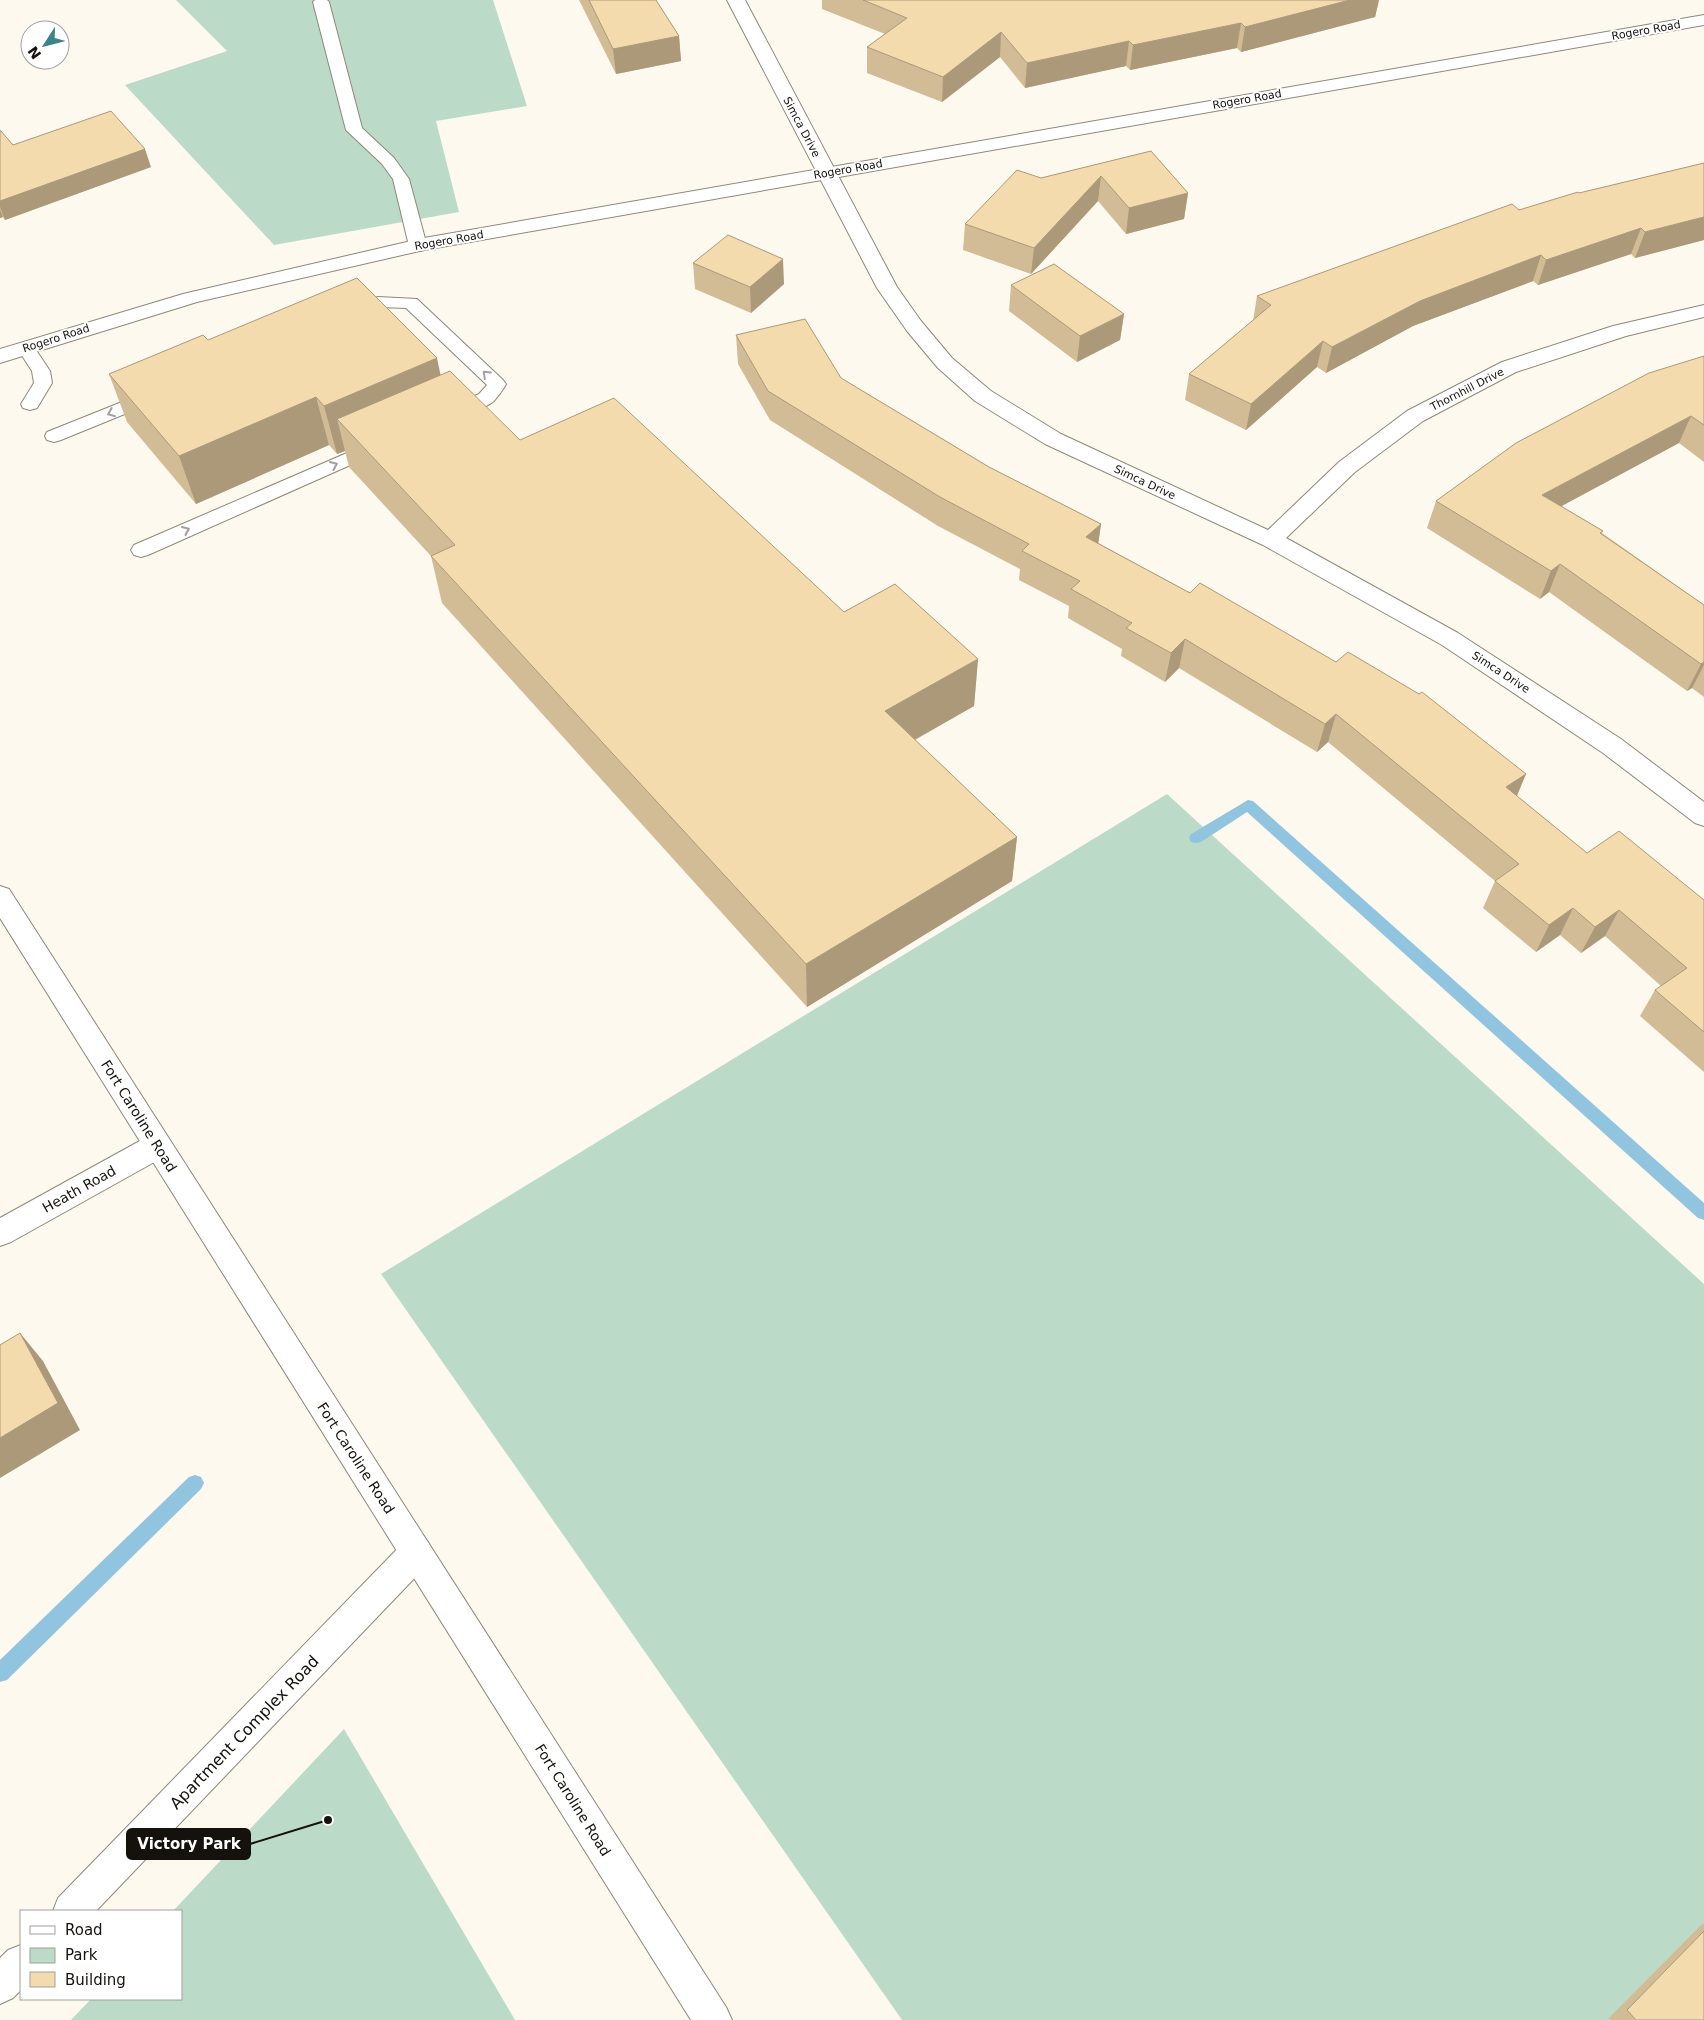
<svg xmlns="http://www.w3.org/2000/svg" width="1704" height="2020" font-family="'DejaVu Sans',sans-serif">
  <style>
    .green { fill: #bbdbc8 }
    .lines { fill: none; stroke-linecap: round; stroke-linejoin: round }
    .stream { fill: #91c4de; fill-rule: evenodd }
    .service-casing { stroke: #8f8779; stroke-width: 2 }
    .minor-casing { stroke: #8f8779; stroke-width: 2 }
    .tertiary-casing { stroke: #8f8779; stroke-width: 2 }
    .service { fill: #fff; fill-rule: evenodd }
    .minor { fill: #fff; fill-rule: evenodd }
    .tertiary { fill: #fff; fill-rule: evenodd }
    .wall { fill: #d2bc96 }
    .shaded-wall { fill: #ab997a }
    .building { fill: #f4dbae; stroke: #ab997a }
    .oneway { stroke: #a1a09e }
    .labels { text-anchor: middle; stroke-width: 4; stroke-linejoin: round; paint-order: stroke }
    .far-street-label { font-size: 11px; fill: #15120d; stroke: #fff }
    .street-label { font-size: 14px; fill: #15120d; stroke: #fff }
    .near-street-label { font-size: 16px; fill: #15120d; stroke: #fff }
    .leader { fill: none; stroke: #15120d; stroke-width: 2 }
    .callout-dot { fill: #15120d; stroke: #fff; stroke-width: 2 }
    .callout { fill: #15120d; stroke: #15120d; stroke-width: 2 }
    .callout-label { font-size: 15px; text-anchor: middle; font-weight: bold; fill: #fff }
  </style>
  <rect width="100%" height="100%" fill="#fef9ef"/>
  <g class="green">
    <polygon points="176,0 493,0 527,106 436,121 459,212 274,245 125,85 227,51"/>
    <polygon points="1167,794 1704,1284 1704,2020 902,2020 381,1274"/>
    <polygon points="344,1729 515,2020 71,2020 91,1999 181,1999 181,1911 173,1911"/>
  </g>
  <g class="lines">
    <g class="stream">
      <polygon points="1248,800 1253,801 1704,1203 1704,1220 1698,1218 1247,812 1201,842 1196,843 1191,842 1189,838 1191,834"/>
      <polygon points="195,1475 201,1477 204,1483 201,1489 7,1680 0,1682 0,1660 189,1477"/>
    </g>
    <g class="service-casing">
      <g id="service">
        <polygon points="315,0 327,0 329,2 362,128 394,158 409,179 427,246 424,250 418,251 412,250 409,246 393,179 382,164 346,130 313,2"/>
        <path d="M378,297L417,299L503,380L506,384C503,390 498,396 494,401C486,408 455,420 444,417L442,413L444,409L479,394L487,385L406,308L380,307L358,317L352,318L346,317L343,313L346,309Z"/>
        <polygon points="26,342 32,344 50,371 52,383 37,408 30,410 23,408 21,404 34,383 32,371 17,348 20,344"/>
        <polygon points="152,390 159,392 161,396 159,400 61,440 54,442 47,440 45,436 47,432"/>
        <polygon points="377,440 384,442 386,446 384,450 148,555 141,557 134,555 131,550 134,545"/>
      </g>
    </g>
    <g class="minor-casing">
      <g id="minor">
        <polygon points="727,0 745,0 897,287 921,321 952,358 991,391 1061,434 1268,530 1339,462 1407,411 1502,362 1613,326 1704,305 1704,317 1626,336 1516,372 1423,421 1355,472 1286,538 1458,633 1621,739 1704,802 1704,826 1695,823 1603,753 1442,645 1263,545 1045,444 975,401 938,368 907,331 877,288"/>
        <polygon points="157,1134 167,1137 171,1146 167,1155 11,1242 0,1246 0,1218 147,1137"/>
        <polygon points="416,1537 428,1542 432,1553 428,1564 96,1911 53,1911 58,1898 404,1542"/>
        <polygon points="21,1945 21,1990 13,1998 0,2004 0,1958 8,1950"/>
      </g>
    </g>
    <g class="tertiary-casing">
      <g id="tertiary">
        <polygon points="1704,15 1704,25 424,250 197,302 0,363 0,349 183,294 424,238"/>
        <polygon points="0,886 9,889 726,2007 732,2020 691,2020 0,918"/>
      </g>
    </g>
    <use href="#service" class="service"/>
    <use href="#minor" class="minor"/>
    <use href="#tertiary" class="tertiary"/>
  </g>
  <g class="wall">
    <polygon points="579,0 656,0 679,36 681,61 616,74"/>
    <polygon points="822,0 1379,0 1375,17 1241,52 1237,48 1130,70 1126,66 1025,88 1000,57 942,102 867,73 867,47 885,34 822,9"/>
    <polygon points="0,130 13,145 151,167 5,220 3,217 0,218"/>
    <polygon points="1151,151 1188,193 1184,219 1126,234 1098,201 1031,274 963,250 965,224 1041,178"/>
    <polygon points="1704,163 1704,240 1635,258 1631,254 1538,285 1533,281 1413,326 1326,373 1317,367 1246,430 1185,400 1189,374 1253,321 1257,296 1519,210 1579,193"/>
    <polygon points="693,263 784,284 751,313 695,289"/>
    <polygon points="1011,285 1124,314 1120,340 1077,362 1009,311"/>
    <polygon points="736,335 841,378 989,467 1101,524 1098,543 1526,774 1517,796 1587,853 1704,900 1704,1072 1640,1016 1655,990 1661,986 1605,936 1581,953 1560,935 1536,952 1483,908 1495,881 1328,742 1317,752 1179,668 1165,682 1121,656 1122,649 1068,618 1069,606 1019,580 1020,569 938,526 770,420 738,364"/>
    <polygon points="208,340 441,375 520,440 844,612 978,659 974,706 915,740 1017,837 1012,881 807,1007 442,603 431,556 349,467 345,451 337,454 329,445 196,504 127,422 109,374"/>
    <polygon points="1704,356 1704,462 1679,443 1561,506 1603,531 1602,533 1704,605 1704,697 1692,688 1687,691 1549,592 1540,599 1427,528 1436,501"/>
    <polygon points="1704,1923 1704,2020 1611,2020 1609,2018 1701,1925"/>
  </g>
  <g class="shaded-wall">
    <polygon points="1350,0 1379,0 1375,17 1241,52 1245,27"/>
    <polygon points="1241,23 1237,48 1130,70 1133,45"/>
    <polygon points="1001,32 1000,57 942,102 943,77"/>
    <polygon points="679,36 681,61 616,74 613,49"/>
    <polygon points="1129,41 1126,66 1025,88 1027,63"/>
    <polygon points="145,149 151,167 5,220 0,207 0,201"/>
    <polygon points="1101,176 1098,201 1031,274 1034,248"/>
    <polygon points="1188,193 1184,219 1126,234 1129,208"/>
    <polygon points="0,210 3,217 0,218"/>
    <polygon points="1704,217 1704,240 1635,258 1645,232"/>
    <polygon points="1641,228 1631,254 1538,285 1546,260"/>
    <polygon points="1541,255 1533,281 1413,326 1326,373 1332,347 1420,301"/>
    <polygon points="783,259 784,284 751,313 750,287"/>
    <polygon points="1124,314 1120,340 1077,362 1080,336"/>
    <polygon points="1323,341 1317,367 1246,430 1251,404"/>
    <polygon points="437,358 447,406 337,419 345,451 337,454 324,406"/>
    <polygon points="316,397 329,445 196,504 179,456"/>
    <polygon points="1691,416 1679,443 1532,522 1542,495"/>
    <polygon points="1101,524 1097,553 1086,537"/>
    <polygon points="1560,564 1549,592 1540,599 1551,571"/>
    <polygon points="1185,639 1179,668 1165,682 1171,653"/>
    <polygon points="978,659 974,706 884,757 885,711"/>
    <polygon points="1704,662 1704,665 1692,688 1687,691 1701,664"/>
    <polygon points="1336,714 1328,742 1317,752 1325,724"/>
    <polygon points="1526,774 1514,802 1506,787"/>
    <polygon points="1017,837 1012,881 807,1007 806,964"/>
    <polygon points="1573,908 1560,935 1536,952 1549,925"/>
    <polygon points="1619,910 1605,936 1581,953 1595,927"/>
    <polygon points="20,1333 43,1361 80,1430 0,1478 0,1438"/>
  </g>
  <g class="building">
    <polygon points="589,0 656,0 679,36 613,49"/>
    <polygon points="863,0 1350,0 1245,27 1241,23 1133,45 1129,41 1027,63 1001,32 943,77 867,47 907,18"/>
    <polygon points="111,111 145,149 0,201 0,130 13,145"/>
    <polygon points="1151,151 1188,193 1129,208 1101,176 1034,248 965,224 1017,170 1041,178"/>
    <polygon points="1704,163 1704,217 1645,232 1641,228 1546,260 1541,255 1420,301 1332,347 1323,341 1251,404 1189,374 1271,305 1257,296 1512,204 1519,210 1578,192 1579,193"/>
    <polygon points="728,235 783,259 750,287 693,263"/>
    <polygon points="1054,264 1124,314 1080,336 1011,285"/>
    <polygon points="357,278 437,358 324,406 316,397 179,456 109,374 203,335 208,340"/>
    <polygon points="805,319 841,378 989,467 1101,524 1086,537 1190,593 1200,583 1336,662 1348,652 1419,694 1422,692 1526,774 1506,787 1587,853 1619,831 1704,900 1704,1032 1655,990 1687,968 1619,910 1595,927 1573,908 1549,925 1495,881 1519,864 1336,714 1325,724 1185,639 1171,653 1126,628 1132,623 1071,589 1080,581 1022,551 1029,544 940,497 768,391 736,335"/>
    <polygon points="1704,356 1704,425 1691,416 1542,495 1603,531 1600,533 1704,605 1704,662 1701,664 1560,564 1551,571 1436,501 1516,443 1649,373"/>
    <polygon points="450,371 520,440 614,398 844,612 895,584 978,659 885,711 1017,837 806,964 431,556 455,545 337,419"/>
    <polygon points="20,1333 58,1403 0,1438 0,1345"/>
    <polygon points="1704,1931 1704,2020 1636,2020 1627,2010"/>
  </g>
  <defs><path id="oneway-chevron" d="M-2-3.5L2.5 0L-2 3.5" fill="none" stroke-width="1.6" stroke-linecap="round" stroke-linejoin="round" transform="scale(1.25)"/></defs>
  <g class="oneway">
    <use href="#oneway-chevron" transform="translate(486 374) rotate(-137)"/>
    <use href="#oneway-chevron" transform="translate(111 413) rotate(158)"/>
    <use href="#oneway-chevron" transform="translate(334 465) rotate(-24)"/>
    <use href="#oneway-chevron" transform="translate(186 530) rotate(-24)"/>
  </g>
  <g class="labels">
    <g class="far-street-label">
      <text transform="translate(1646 30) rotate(-10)" y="4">Rogero Road</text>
      <text transform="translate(1247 99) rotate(-10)" y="4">Rogero Road</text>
      <text transform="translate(802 127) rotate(62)" y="4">Simca Drive</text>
      <text transform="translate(848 169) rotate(-10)" y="4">Rogero Road</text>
      <text transform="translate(449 240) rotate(-10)" y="4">Rogero Road</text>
      <text transform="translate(56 338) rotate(-18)" y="4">Rogero Road</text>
      <text transform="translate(1467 389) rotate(-27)" y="4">Thornhill Drive</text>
      <text transform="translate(1145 482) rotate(25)" y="4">Simca Drive</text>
      <text transform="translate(1501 672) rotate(33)" y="4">Simca Drive</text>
    </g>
    <g class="street-label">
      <text transform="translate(139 1116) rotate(58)" y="5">Fort Caroline Road</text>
      <text transform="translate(79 1189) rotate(-29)" y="5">Heath Road</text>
      <text transform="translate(356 1458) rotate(57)" y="5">Fort Caroline Road</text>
      <text transform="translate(573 1800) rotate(58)" y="5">Fort Caroline Road</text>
    </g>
    <g class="near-street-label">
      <text transform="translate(244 1732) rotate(-46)" y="6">Apartment Complex Road</text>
    </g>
  </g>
  <path class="leader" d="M328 1820L250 1844"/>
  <circle class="callout-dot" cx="328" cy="1820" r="5"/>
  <rect class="callout" x="127" y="1829" width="123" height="30" rx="5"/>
  <g class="callout-label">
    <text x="189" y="1849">Victory Park</text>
  </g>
  <rect x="20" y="1910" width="162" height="90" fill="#ffffff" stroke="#a1a09e"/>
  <rect x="30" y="1926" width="25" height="8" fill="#ffffff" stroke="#a1a09e"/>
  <text x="65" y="1935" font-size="15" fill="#15120d">Road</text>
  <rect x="30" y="1948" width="25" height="15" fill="#bbdbc8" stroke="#a1a09e"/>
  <text x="65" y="1960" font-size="15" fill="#15120d">Park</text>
  <rect x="30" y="1972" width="25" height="15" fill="#f4dbae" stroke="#a1a09e"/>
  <text x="65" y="1985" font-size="15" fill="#15120d">Building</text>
  <g transform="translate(45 45) rotate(234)"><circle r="24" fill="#ffffff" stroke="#a1a09e"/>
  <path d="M0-4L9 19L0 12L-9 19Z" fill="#3b8389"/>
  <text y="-8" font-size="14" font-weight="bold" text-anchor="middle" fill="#15120d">N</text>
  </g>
</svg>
